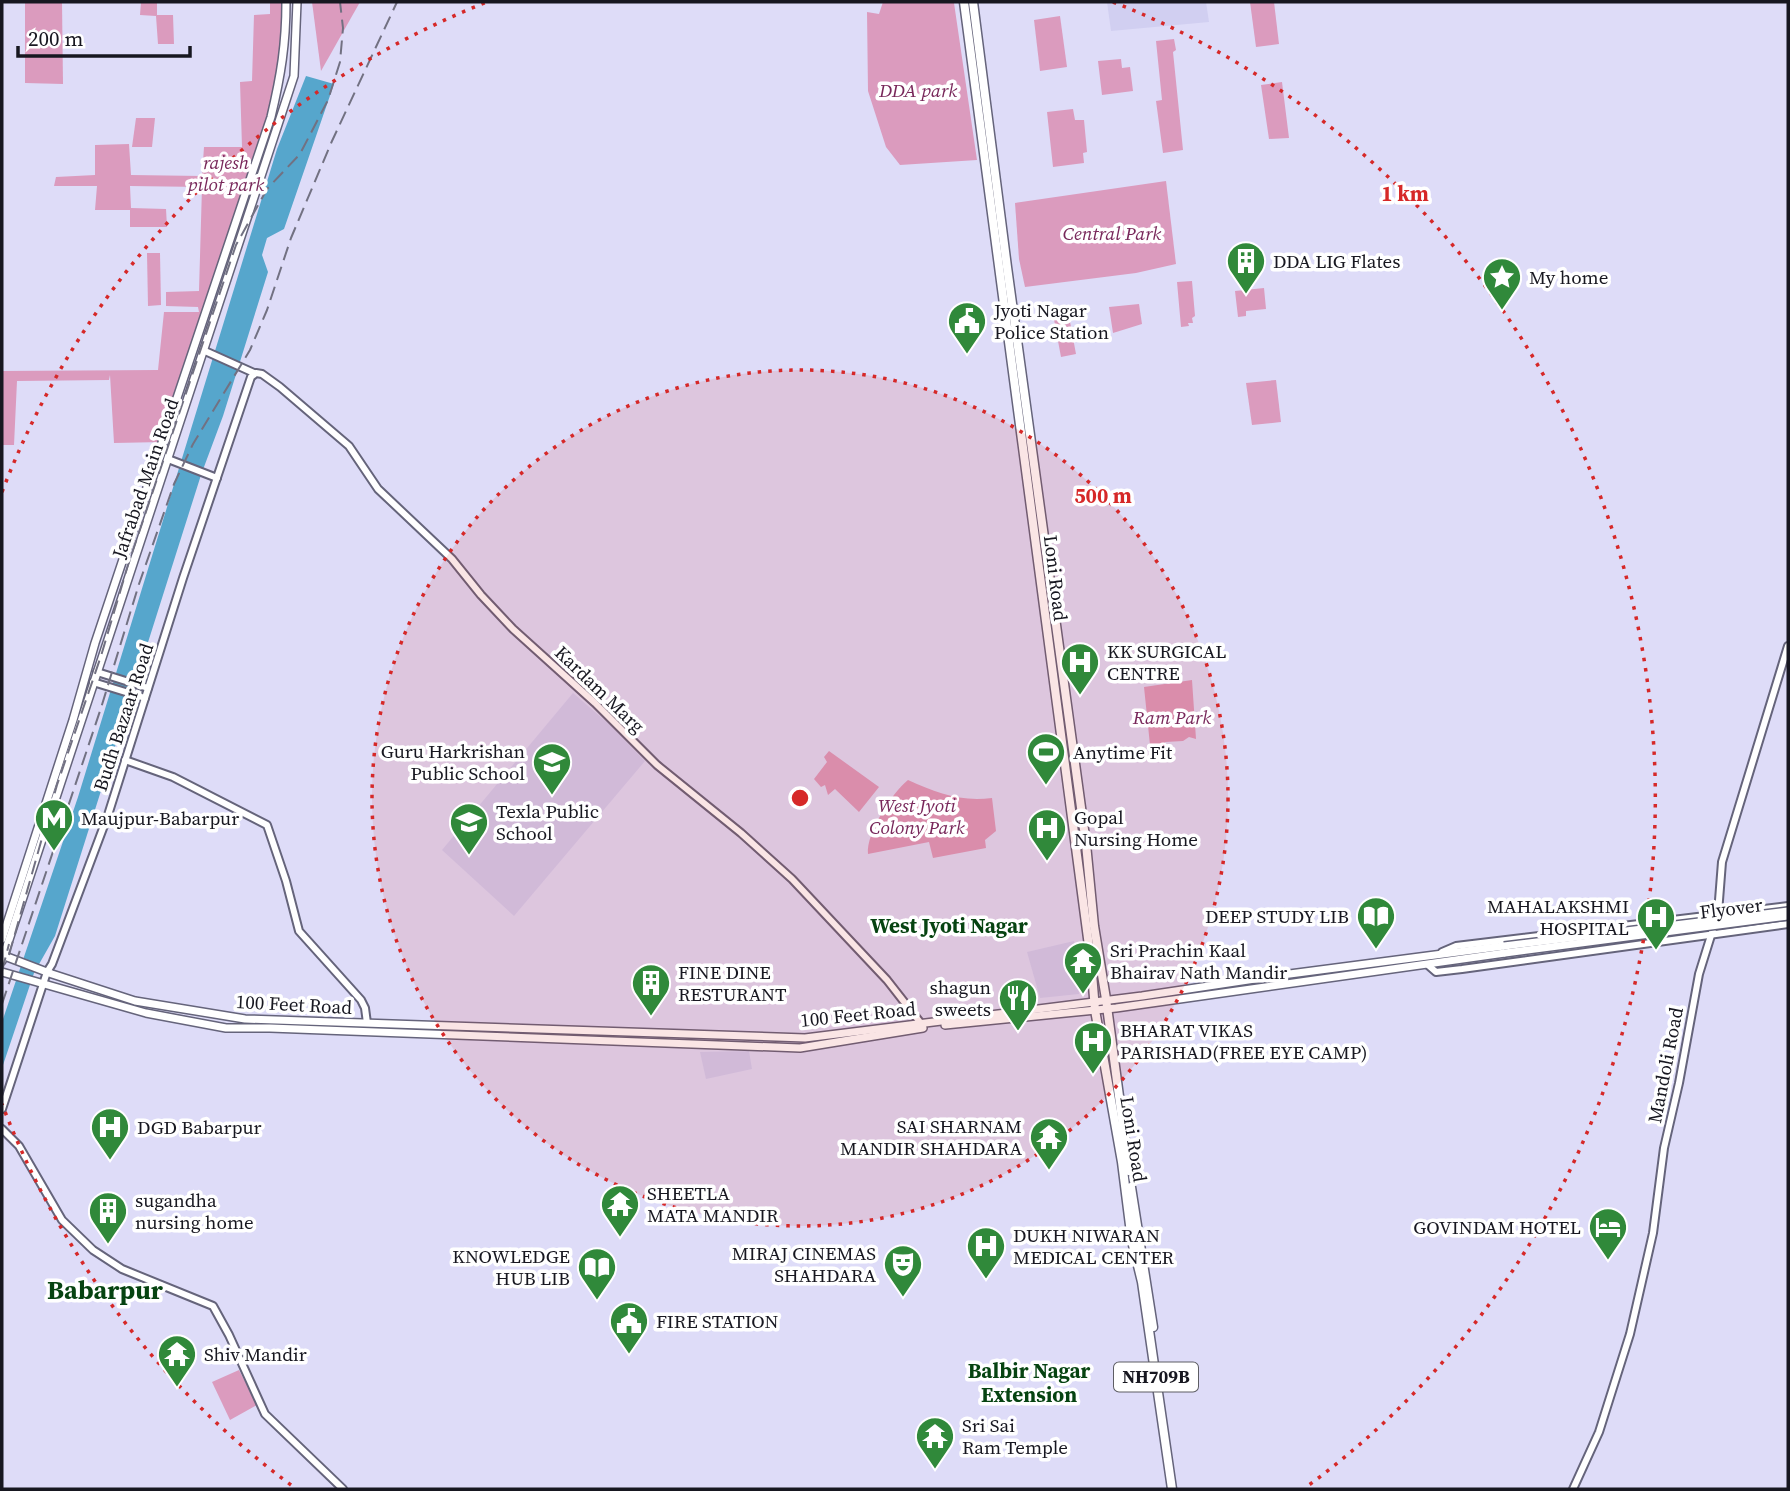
<svg xmlns="http://www.w3.org/2000/svg" width="1790" height="1491" font-family="'Source Serif 4',serif">
  <style>
    .built { fill: #d1cff1 }
    .green { fill: #db9bbe }
    .water { fill: #56a6cc }
    .lines { fill: none; stroke-linecap: round; stroke-linejoin: round }
    .tertiary-casing { stroke: #65647b; stroke-width: 10 }
    .secondary-casing { stroke: #65647b; stroke-width: 10 }
    .trunk-casing { stroke: #65647b; stroke-width: 11 }
    .tertiary { stroke: #fff; stroke-width: 6 }
    .secondary { stroke: #fff; stroke-width: 7 }
    .trunk { stroke: #fff; stroke-width: 8 }
    .rail { stroke: #727182; stroke-width: 2; stroke-dasharray: 14 7; stroke-linecap: butt }
    .secondary-bridge-casing { stroke: #65647b; stroke-width: 10; stroke-linecap: butt }
    .secondary-bridge { stroke: #fff; stroke-width: 7 }
    .ring { fill: none; stroke: #d62828; stroke-width: 3.5; stroke-dasharray: 3.5 7 }
    .labels { text-anchor: middle; stroke-width: 7; stroke-linejoin: round; paint-order: stroke }
    .shield { fill: #fff; stroke: #5d5d63; stroke-width: 2 }
    .shield-label { font-size: 18px; font-weight: bold; fill: #171720 }
    .park-label { font-size: 19px; font-style: italic; fill: #78275a; stroke: #fff }
    .poi-label { font-size: 19px; fill: #171720; stroke: #fff; text-anchor: start }
    .street-label { font-size: 19px; fill: #171720; stroke: #fff }
    .neighbourhood-label { font-size: 21px; font-weight: bold; fill: #064311; stroke: #fff }
    .district-label { font-size: 26px; font-weight: bold; fill: #064311; stroke: #fff }
    .centre { fill: #d62828; stroke: #fff; stroke-width: 3.5 }
    .ring-label { font-size: 21px; text-anchor: middle; font-weight: bold; fill: #d62828; stroke: #fff; stroke-width: 7; stroke-linejoin: round; paint-order: stroke }
  </style>
  <rect width="100%" height="100%" fill="#dedcf8"/>
  <g class="built">
    <polygon points="1107,2 1206,2 1209,22 1111,31"/>
    <polygon points="573,693 610,725 645,761 514,916 442,850"/>
    <polygon points="1074,941 1079,994 1040,998 1027,952"/>
    <polygon points="749,1051 752,1069 706,1079 700,1052"/>
  </g>
  <g class="green">
    <polygon points="25,2 62,2 63,84 25,83"/>
    <polygon points="141,2 157,2 157,15 173,15 174,44 158,44 156,16 140,15"/>
    <polygon points="270,2 283,2 279,80 163,442 114,443 110,375 109,380 17,381 14,445 2,445 2,371 158,370 164,312 199,312 198,307 166,306 166,292 199,291 202,187 130,186 131,208 166,209 167,227 130,227 130,210 95,210 97,186 54,186 56,177 95,175 95,145 129,144 131,175 202,176 204,147 242,147 240,82 252,81 254,15 270,14"/>
    <polygon points="312,2 360,2 321,71"/>
    <polygon points="883,2 954,3 977,160 900,165 886,147 868,91 867,12 879,14"/>
    <polygon points="1250,2 1274,2 1279,44 1256,47"/>
    <polygon points="1060,16 1067,67 1040,71 1034,20"/>
    <polygon points="1174,39 1176,50 1173,52 1183,150 1163,153 1156,101 1162,100 1156,41"/>
    <polygon points="1121,59 1122,68 1130,67 1133,91 1102,95 1098,61"/>
    <polygon points="1282,82 1289,138 1269,139 1261,85"/>
    <polygon points="1073,109 1075,120 1084,120 1087,152 1083,153 1084,163 1053,167 1047,112"/>
    <polygon points="136,118 155,118 152,147 132,147"/>
    <polygon points="1166,181 1176,264 1136,273 1025,287 1019,259 1015,203"/>
    <polygon points="147,253 160,253 161,305 148,306"/>
    <polygon points="1192,281 1195,316 1192,318 1193,323 1188,323 1189,326 1181,327 1177,282"/>
    <polygon points="1264,288 1266,309 1246,311 1246,316 1238,317 1235,291"/>
    <polygon points="1139,304 1142,324 1113,333 1109,307"/>
    <polygon points="1068,311 1076,354 1061,357 1053,314"/>
    <polygon points="1276,380 1281,422 1252,425 1246,383"/>
    <polygon points="1192,680 1196,739 1189,737 1183,741 1165,742 1164,746 1150,745 1144,687"/>
    <polygon points="829,751 879,787 859,812 835,789 828,795 825,785 821,787 814,779 827,762 824,757"/>
    <path d="M908,780C937,793 960,802 992,798L996,831L985,840L986,848L933,858L929,842L868,854C866,833 892,793 908,780Z"/>
    <polygon points="239,1370 257,1405 230,1420 212,1382"/>
  </g>
  <polygon class="water" points="306,76 334,84 284,229 267,238 262,255 268,272 223,416 201,475 55,936 34,973 2,1068 2,1022 78,797 277,149"/>
  <g class="lines">
    <g class="tertiary-casing">
      <g id="tertiary">
        <polyline points="205,351 254,373"/>
        <polyline points="168,459 217,478"/>
        <polyline points="97,672 148,688"/>
        <polyline points="93,682 145,698"/>
        <polyline points="125,760 173,777 267,825 286,881 299,931 361,1000 365,1008 367,1023"/>
        <polyline points="1442,952 1456,946 1788,906"/>
        <polyline points="1428,965 1436,972 1462,969 1788,924"/>
        <polyline points="2,1109 47,972 52,964 108,815 183,578 251,377 256,373 262,374 280,387 349,446 378,489 452,559 481,595 513,629 595,703 657,765 741,833 792,879 887,980 923,1026"/>
        <polyline points="2,1129 19,1146 62,1220 93,1250 122,1269 213,1306 229,1335 265,1414 343,1489"/>
        <polyline points="1573,1489 1599,1432 1630,1334 1653,1233 1664,1148 1679,1083 1699,974 1718,913 1722,862 1788,646"/>
      </g>
    </g>
    <g class="secondary-casing">
      <g id="secondary">
        <path d="M2,939L73,720L95,643L271,117C281,75 286,44 286,2"/>
        <polyline points="2,955 52,974 135,1001 245,1019 805,1038 1142,996 1282,975 1504,946"/>
        <polyline points="2,961 294,76 297,2"/>
        <polyline points="2,972 146,1013 226,1028 270,1028 800,1048 923,1028"/>
        <polyline points="945,1025 1116,1008 1505,953"/>
      </g>
    </g>
    <g class="trunk-casing">
      <g id="trunk">
        <polyline points="964,2 1091,961 1095,1010 1122,1162 1132,1241 1142,1282 1172,1489"/>
        <polyline points="973,2 1007,267 1086,844 1094,926 1106,999 1129,1171"/>
        <polyline points="1131,1187 1153,1327"/>
      </g>
    </g>
    <use href="#tertiary" class="tertiary"/>
    <use href="#secondary" class="secondary"/>
    <use href="#trunk" class="trunk"/>
    <g class="rail">
      <polyline points="9,955 57,785 101,656 128,565 236,245 267,189 300,154 328,100 340,62 343,28 340,2"/>
      <polyline points="2,971 9,944"/>
      <polyline points="2,1004 101,708 139,584 174,484 193,444 250,350 267,310 291,238 332,141 397,2"/>
    </g>
    <g class="secondary-bridge-casing">
      <g id="secondary-bridge">
        <polyline points="1504,946 1788,911"/>
        <polyline points="1505,953 1788,916"/>
      </g>
    </g>
    <use href="#secondary-bridge" class="secondary-bridge"/>
  </g>
  <circle cx="800" cy="798" r="428" fill="#d62828" fill-opacity=".12"/>
  <g class="ring">
    <circle cx="800" cy="798" r="428"/>
    <path d="M291 1485A855 855 0 0 1 2 1104M2 492A855 855 0 0 1 487 2M1113 2A855 855 0 0 1 1309 1485"/>
  </g>
  <defs>
    <g id="building-pin" transform="scale(2.0125)"><path d="M0 17L-7.5 6A9.5 9.5 0 1 1 7.5 6Z" fill="#30893a" stroke="#fff"/><path d="M-4-6H4V6H1V3H-1V6H-4ZM-2.5-4.3h1.7v1.8h-1.7ZM.8-4.3h1.7v1.8H.8ZM-2.5-1h1.7V.8h-1.7ZM.8-1h1.7V.8H.8Z" fill="#fff"/></g>
    <g id="sight-pin" transform="scale(2.0125)"><path d="M0 17L-7.5 6A9.5 9.5 0 1 1 7.5 6Z" fill="#30893a" stroke="#fff"/><path d="M0-6L1.8-2.2L6-1.7L2.9 1.2L3.7 5.4L0 3.3L-3.7 5.4L-2.9 1.2L-6-1.7L-1.8-2.2Z" fill="#fff"/></g>
    <g id="civic-pin" transform="scale(2.0125)"><path d="M0 17L-7.5 6A9.5 9.5 0 1 1 7.5 6Z" fill="#30893a" stroke="#fff"/><path d="M-.6-6.5H3V-4.5H.6V-3L4-1V1h2V6H-6V1h2V-1L-.6-3ZM-1.2 2.5V6h2.4V2.5Z" fill="#fff"/></g>
    <g id="hospital-pin" transform="scale(2.0125)"><path d="M0 17L-7.5 6A9.5 9.5 0 1 1 7.5 6Z" fill="#30893a" stroke="#fff"/><path d="M-5-5h3v3.5h4V-5h3V5h-3V1.5h-4V5h-3Z" fill="#fff"/></g>
    <g id="stadium-pin" transform="scale(2.0125)"><path d="M0 17L-7.5 6A9.5 9.5 0 1 1 7.5 6Z" fill="#30893a" stroke="#fff"/><path d="M0-5a6.5 5 0 1 0 0 10a6.5 5 0 1 0 0-10ZM-3.5-1.8h7v3.6h-7Z" fill="#fff"/></g>
    <g id="school-pin" transform="scale(2.0125)"><path d="M0 17L-7.5 6A9.5 9.5 0 1 1 7.5 6Z" fill="#30893a" stroke="#fff"/><path d="M0-5L7-2L0 1L-7-2ZM-4 1L0 2.5L4 1V4Q0 6-4 4Z" fill="#fff"/></g>
    <g id="metro-pin" transform="scale(2.0125)"><path d="M0 17L-7.5 6A9.5 9.5 0 1 1 7.5 6Z" fill="#30893a" stroke="#fff"/><path d="M-5.5 5V-5H-3L0 0L3-5H5.5V5H3V-.5L0 4L-3-.5V5Z" fill="#fff"/></g>
    <g id="library-pin" transform="scale(2.0125)"><path d="M0 17L-7.5 6A9.5 9.5 0 1 1 7.5 6Z" fill="#30893a" stroke="#fff"/><path d="M-6-4Q-3-5.5-.7-3.5V5Q-3 3-6 4ZM6-4Q3-5.5 .7-3.5V5Q3 3 6 4Z" fill="#fff"/></g>
    <g id="temple-pin" transform="scale(2.0125)"><path d="M0 17L-7.5 6A9.5 9.5 0 1 1 7.5 6Z" fill="#30893a" stroke="#fff"/><path d="M0-6L5-2H3V0L6.5 2.5H4V6H1.5V3h-3V6H-4V2.5H-6.5L-3 0V-2H-5Z" fill="#fff"/></g>
    <g id="restaurant-pin" transform="scale(2.0125)"><path d="M0 17L-7.5 6A9.5 9.5 0 1 1 7.5 6Z" fill="#30893a" stroke="#fff"/><path d="M-5-6h1v4h1v-4h1v4h1v-4h1v5L-1.5 .5V6h-2V.5L-5-1ZM5-6V6H3V1.5H1.5Q1.5-4 5-6Z" fill="#fff"/></g>
    <g id="hotel-pin" transform="scale(2.0125)"><path d="M0 17L-7.5 6A9.5 9.5 0 1 1 7.5 6Z" fill="#30893a" stroke="#fff"/><path d="M-6-4.5h1.5V1H6V5H4.5V3h-9V5H-6ZM-4 0a1.8 1.8 0 1 1 3.6 0ZM.5 0V-2.5h3Q6-2.5 6 0Z" fill="#fff"/></g>
    <g id="theatre-pin" transform="scale(2.0125)"><path d="M0 17L-7.5 6A9.5 9.5 0 1 1 7.5 6Z" fill="#30893a" stroke="#fff"/><path d="M-5-5.5Q0-4 5-5.5V0Q5 5 0 6Q-5 5-5 0ZM-3.3-2.5H-1v1.5H-3.3ZM1-2.5H3.3v1.5H1ZM-2.8 1Q0 5.5 2.8 1Z" fill="#fff"/></g>
  </defs>
  <g fill-rule="evenodd">
    <use href="#building-pin" x="1246" y="261"/>
    <use href="#sight-pin" x="1502" y="277"/>
    <use href="#civic-pin" x="967" y="321"/>
    <use href="#hospital-pin" x="1080" y="662"/>
    <use href="#stadium-pin" x="1046" y="752"/>
    <use href="#school-pin" x="552" y="762"/>
    <use href="#metro-pin" x="54" y="818"/>
    <use href="#school-pin" x="469" y="822"/>
    <use href="#hospital-pin" x="1047" y="828"/>
    <use href="#library-pin" x="1376" y="916"/>
    <use href="#hospital-pin" x="1656" y="917"/>
    <use href="#temple-pin" x="1083" y="961"/>
    <use href="#building-pin" x="651" y="983"/>
    <use href="#restaurant-pin" x="1018" y="998"/>
    <use href="#hospital-pin" x="1093" y="1041"/>
    <use href="#hospital-pin" x="110" y="1127"/>
    <use href="#temple-pin" x="1049" y="1137"/>
    <use href="#temple-pin" x="620" y="1204"/>
    <use href="#building-pin" x="108" y="1211"/>
    <use href="#hotel-pin" x="1608" y="1227"/>
    <use href="#hospital-pin" x="986" y="1246"/>
    <use href="#theatre-pin" x="903" y="1264"/>
    <use href="#library-pin" x="597" y="1267"/>
    <use href="#civic-pin" x="629" y="1321"/>
    <use href="#temple-pin" x="177" y="1354"/>
    <use href="#temple-pin" x="935" y="1436"/>
  </g>
  <g class="labels">
    <rect class="shield" x="1114" y="1362.5" width="84" height="29" rx="5"/>
    <g class="shield-label">
      <text x="1156" y="1383">NH709B</text>
    </g>
    <g class="park-label">
      <text x="918" y="97">DDA park</text>
      <text x="226" y="169">rajesh<tspan x="226" dy="22">pilot park</tspan></text>
      <text x="1112" y="240">Central Park</text>
      <text x="1172" y="724">Ram Park</text>
      <text x="917" y="812">West Jyoti<tspan x="917" dy="22">Colony Park</tspan></text>
    </g>
    <g class="poi-label">
      <text x="1273" y="268">DDA LIG Flates</text>
      <text x="1529" y="284">My home</text>
      <text x="994" y="317">Jyoti Nagar<tspan x="994" dy="22">Police Station</tspan></text>
      <text x="1107" y="658">KK SURGICAL<tspan x="1107" dy="22">CENTRE</tspan></text>
      <text x="525" y="758" text-anchor="end">Guru Harkrishan<tspan x="525" dy="22">Public School</tspan></text>
      <text x="1073" y="759">Anytime Fit</text>
      <text x="496" y="818">Texla Public<tspan x="496" dy="22">School</tspan></text>
      <text x="1074" y="824">Gopal<tspan x="1074" dy="22">Nursing Home</tspan></text>
      <text x="81" y="825">Maujpur-Babarpur</text>
      <text x="1629" y="913" text-anchor="end">MAHALAKSHMI<tspan x="1629" dy="22">HOSPITAL</tspan></text>
      <text x="1349" y="923" text-anchor="end">DEEP STUDY LIB</text>
      <text x="1110" y="957">Sri Prachin Kaal<tspan x="1110" dy="22">Bhairav Nath Mandir</tspan></text>
      <text x="678" y="979">FINE DINE<tspan x="678" dy="22">RESTURANT</tspan></text>
      <text x="991" y="994" text-anchor="end">shagun<tspan x="991" dy="22">sweets</tspan></text>
      <text x="1120" y="1037">BHARAT VIKAS<tspan x="1120" dy="22">PARISHAD(FREE EYE CAMP)</tspan></text>
      <text x="1022" y="1133" text-anchor="end">SAI SHARNAM<tspan x="1022" dy="22">MANDIR SHAHDARA</tspan></text>
      <text x="137" y="1134">DGD Babarpur</text>
      <text x="647" y="1200">SHEETLA<tspan x="647" dy="22">MATA MANDIR</tspan></text>
      <text x="135" y="1207">sugandha<tspan x="135" dy="22">nursing home</tspan></text>
      <text x="1581" y="1234" text-anchor="end">GOVINDAM HOTEL</text>
      <text x="1013" y="1242">DUKH NIWARAN<tspan x="1013" dy="22">MEDICAL CENTER</tspan></text>
      <text x="876" y="1260" text-anchor="end">MIRAJ CINEMAS<tspan x="876" dy="22">SHAHDARA</tspan></text>
      <text x="570" y="1263" text-anchor="end">KNOWLEDGE<tspan x="570" dy="22">HUB LIB</tspan></text>
      <text x="656" y="1328">FIRE STATION</text>
      <text x="204" y="1361">Shiv Mandir</text>
      <text x="962" y="1432">Sri Sai<tspan x="962" dy="22">Ram Temple</tspan></text>
    </g>
    <g class="street-label">
      <text transform="translate(145 478) rotate(-71)" y="7">Jafrabad Main Road</text>
      <text transform="translate(1056 578) rotate(83)" y="7">Loni Road</text>
      <text transform="translate(600 689) rotate(44)" y="7">Kardam Marg</text>
      <text transform="translate(123 717) rotate(-72)" y="7">Budh Bazaar Road</text>
      <text transform="translate(1731 908) rotate(-7)" y="7">Flyover</text>
      <text transform="translate(294 1004) rotate(3)" y="7">100 Feet Road</text>
      <text transform="translate(858 1014) rotate(-6)" y="7">100 Feet Road</text>
      <text transform="translate(1665 1065) rotate(-79)" y="7">Mandoli Road</text>
      <text transform="translate(1134 1139) rotate(81)" y="7">Loni Road</text>
    </g>
    <g class="neighbourhood-label">
      <text x="949" y="933">West Jyoti Nagar</text>
      <text x="1029" y="1378">Balbir Nagar<tspan x="1029" dy="24">Extension</tspan></text>
    </g>
    <g class="district-label">
      <text x="105" y="1299">Babarpur</text>
    </g>
  </g>
  <circle cx="800" cy="798" r="10" class="centre"/>
  <g class="ring-label">
    <text x="1405" y="201">1 km</text>
    <text x="1103" y="503">500 m</text>
  </g>
  <rect width="1790" height="1491" fill="none" stroke="#171720" stroke-width="7"/>
  <path d="M18 46v10h172v-10" fill="none" stroke="#171720" stroke-width="3.5"/>
  <text x="28" y="46" font-size="21" fill="#171720" stroke="#ffffff" stroke-width="5" paint-order="stroke">200 m</text>
</svg>
